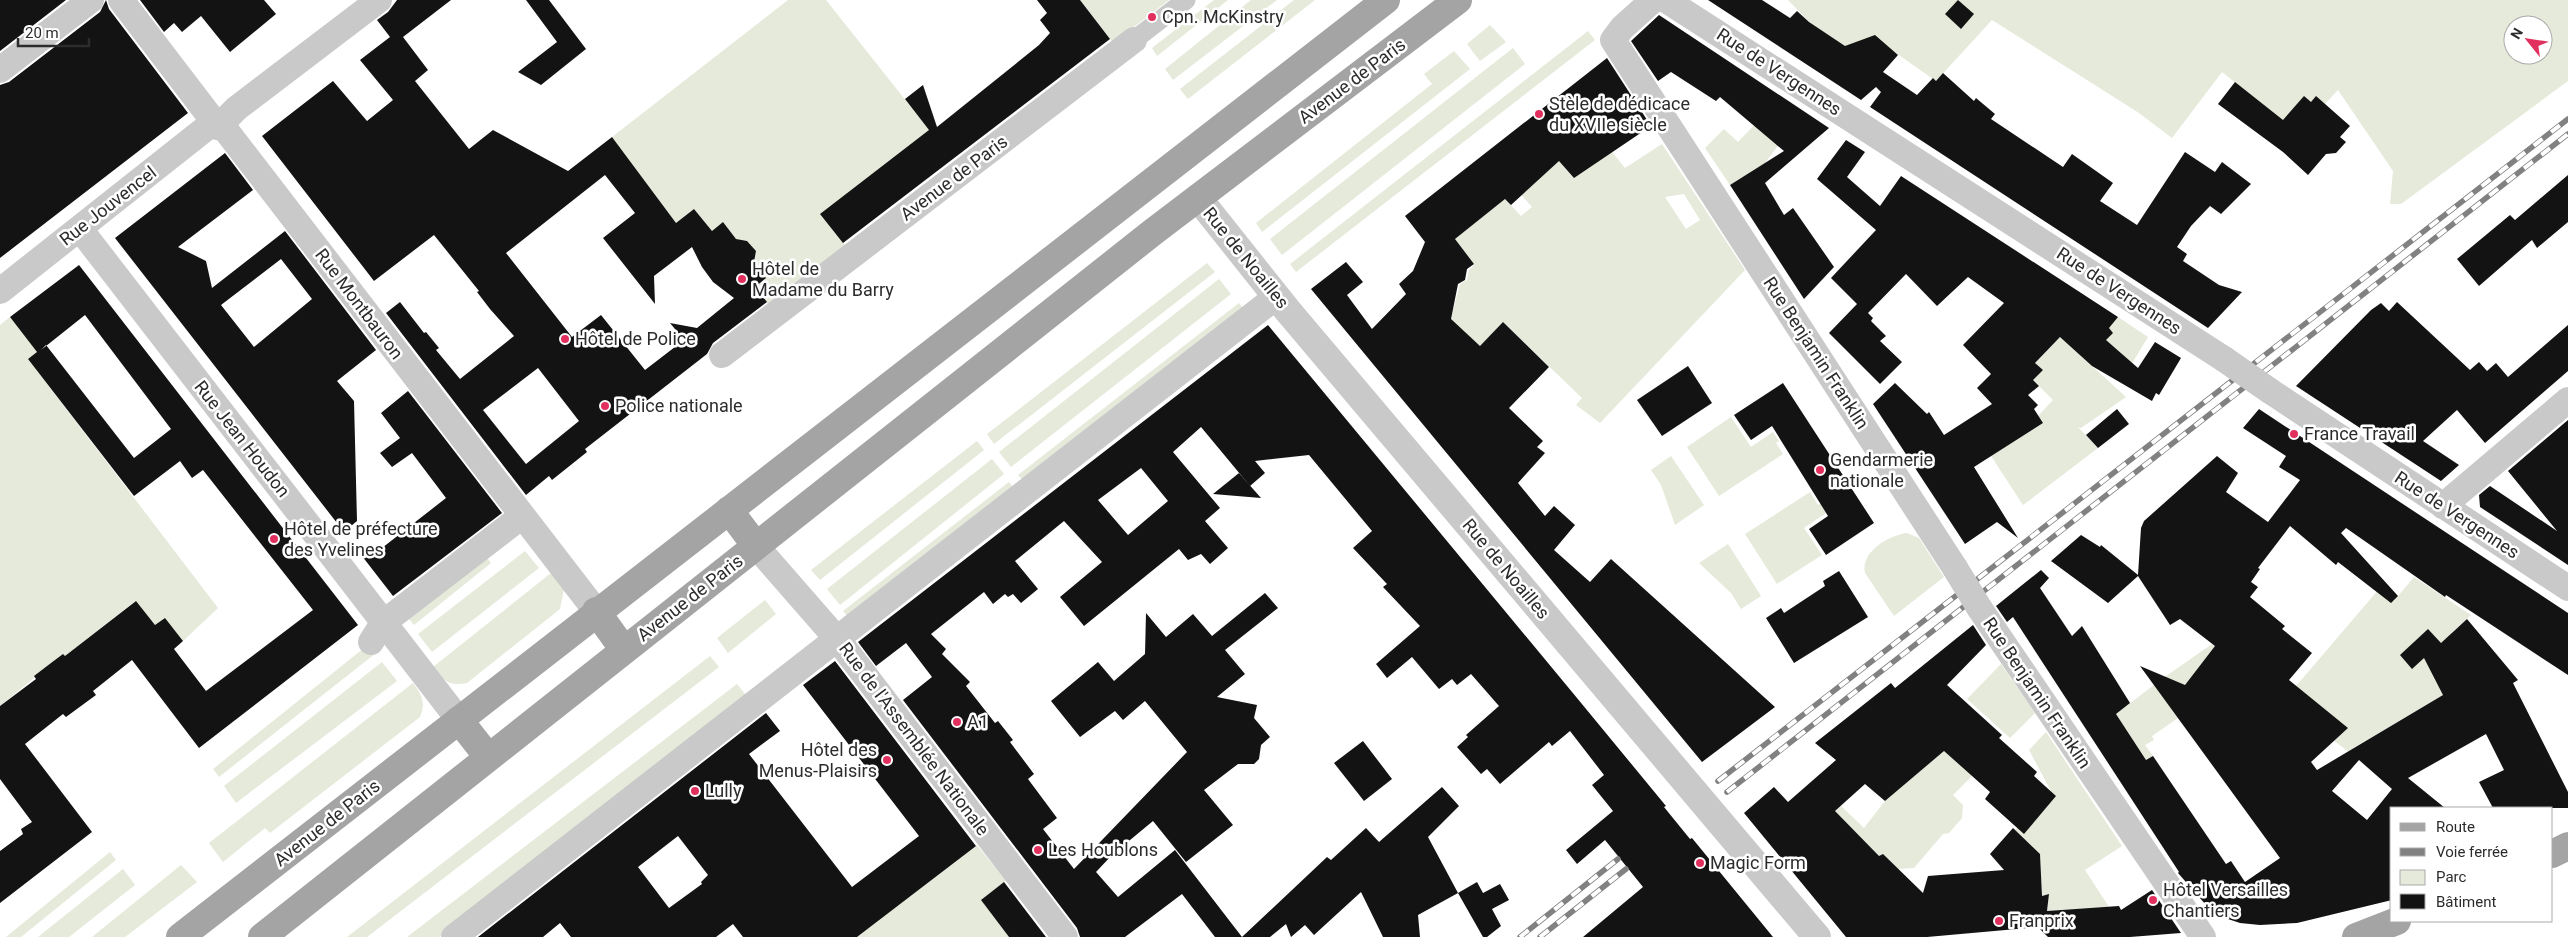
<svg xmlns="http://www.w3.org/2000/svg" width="2568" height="937" font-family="Roboto,sans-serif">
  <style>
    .green { fill: #e5eada; fill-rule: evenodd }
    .building { fill: #131313; fill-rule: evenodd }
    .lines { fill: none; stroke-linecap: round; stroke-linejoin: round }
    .pedestrian { stroke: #c9c9c9; stroke-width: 19 }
    .minor { stroke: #c9c9c9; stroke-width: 26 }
    .tertiary { stroke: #c9c9c9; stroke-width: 28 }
    .primary { stroke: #a4a4a4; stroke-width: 28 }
    .rail-casing { stroke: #818181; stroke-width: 5.5 }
    .rail { stroke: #fff; stroke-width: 4; stroke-dasharray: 11; stroke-linecap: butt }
    .minor-bridge { stroke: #c9c9c9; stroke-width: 26 }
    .poi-dot { fill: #e1305e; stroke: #fff; stroke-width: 2 }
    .labels { text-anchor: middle; stroke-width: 5; stroke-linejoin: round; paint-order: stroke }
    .poi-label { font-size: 18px; fill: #2c2c2c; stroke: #fff; text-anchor: start }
    .street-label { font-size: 18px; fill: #2c2c2c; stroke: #fff }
  </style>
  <rect width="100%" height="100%" fill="#fff"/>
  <g class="green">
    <polygon points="788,0 826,0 930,131 821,214 849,250 772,310 755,287 766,278 754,262 756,251 749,243 736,239 723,222 712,231 694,209 676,223 612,137"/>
    <polygon points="1080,0 1169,0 1113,43"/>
    <polygon points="1214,0 1228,0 1157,56 1152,48"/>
    <polygon points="1251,0 1277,0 1173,80 1165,69"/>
    <polygon points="1294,0 1315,0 1188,99 1180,89"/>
    <path d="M1788,0H2568V81L2401,204H2390L2393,171L2338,90L2298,133L2222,72L2172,138L2139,113L1992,20L1936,81L1893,51L1845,46L1811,24ZM2513,25H2543V55H2513Z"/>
    <polygon points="1490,25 1506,42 1480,61 1467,44"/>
    <polygon points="1588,31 1595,40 1296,272 1290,264"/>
    <polygon points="1513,48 1525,64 1282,255 1270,239"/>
    <polygon points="1454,51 1470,69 1262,232 1256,223 1432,84 1424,74"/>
    <polygon points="1763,116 1789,131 1765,163 1730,185 1705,148 1724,129 1738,142"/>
    <path d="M1662,144L1745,270L1600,423L1576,405L1582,398L1504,323L1480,346L1433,306L1453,310L1460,284L1467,280L1469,270L1474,265L1455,239L1505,199L1521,216L1532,207L1514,187L1541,156L1612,152L1625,168ZM1684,194L1700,220L1686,229L1665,197Z"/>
    <polygon points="1207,263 1215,272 994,444 987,434"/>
    <polygon points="1219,279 1231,294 1011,467 999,452"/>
    <polygon points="1239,303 1246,312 1026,484 1018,475"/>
    <polygon points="10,317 37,352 28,359 218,608 183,641 165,618 155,625 135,601 65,656 63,654 0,706 0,325"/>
    <polygon points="2118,317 2148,337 2131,365 2119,351 2105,341 2113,333 2109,328"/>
    <polygon points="2065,332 2081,356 2126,397 2081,428 2078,427 2098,448 2023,505 1991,456 2043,423 2038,416 2053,400 2033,380 2043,370 2035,363"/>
    <polygon points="1731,417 1751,447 1773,432 1779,441 1776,443 1783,454 1719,496 1687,447"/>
    <polygon points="977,441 984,450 820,580 811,570"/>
    <polygon points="1671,456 1704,505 1675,525 1661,485 1651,470"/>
    <polygon points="992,459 1004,474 840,605 827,589"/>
    <polygon points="1009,482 1016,491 852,621 843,611"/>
    <polygon points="1810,492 1818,505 1823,502 1829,511 1804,528 1822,555 1777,584 1745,534"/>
    <path d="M1907,533L1919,538L1944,577L1894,616L1865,573C1860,552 1889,535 1907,533Z"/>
    <polygon points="1728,544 1761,596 1741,609 1731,593 1699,563"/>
    <polygon points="525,551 539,568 432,652 418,634"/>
    <polygon points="487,558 491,563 414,625 409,619"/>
    <path d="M551,573L564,589L560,609L467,683C449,687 443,680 433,667Z"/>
    <polygon points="2414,577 2471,615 2451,633 2466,646 2443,695 2348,751 2334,741 2348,728 2312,699 2291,692 2379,589 2394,601"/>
    <polygon points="765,600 776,614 728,653 717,638"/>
    <polygon points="369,644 376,653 219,777 213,769"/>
    <polygon points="2212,644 2215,646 2177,695 2159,681"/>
    <polygon points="710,656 719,667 367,937 347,937"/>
    <polygon points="382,662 397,681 236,803 224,786"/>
    <polygon points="2001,664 2035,713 2010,738 1967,699"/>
    <path d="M413,683C422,695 426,703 420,717L270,833L265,828L223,862L209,843Z"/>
    <polygon points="737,684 749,699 439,937 407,937"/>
    <polygon points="2154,685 2178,718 2152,736 2154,740 2145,745 2153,756 2146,760 2116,714"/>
    <polygon points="2046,732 2122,846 2085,870 2109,907 2047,911 2049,894 2042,896 2040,854 2015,830 2052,793 2029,750"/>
    <polygon points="1944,751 1972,776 1953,795 1963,805 1962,818 1949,833 1943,834 1914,868 1898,869 1883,854 1879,856 1858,835 1798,846 1841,806 1864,828 1885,801"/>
    <polygon points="977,845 1006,881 981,900 1009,937 857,937"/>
    <polygon points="110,852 116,860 21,937 6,937"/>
    <polygon points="181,865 197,882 125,937 92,937"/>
    <polygon points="123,869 135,885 69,937 38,937"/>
  </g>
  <g class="building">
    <polygon points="0,0 66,0 0,51"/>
    <polygon points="106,0 109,9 188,113 0,258 0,85 9,82 100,12"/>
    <polygon points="140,0 264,0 276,14 230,52 201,16 182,32 174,23 164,32"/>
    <path d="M397,0H451L403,37L428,70L415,81L469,149L493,130L568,171L612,137L676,223L694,209L712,231L723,222L736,239L747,241L756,251L754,262L766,278L755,287L767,302L713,343L707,354L585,449L587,452L552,480L549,476L526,495L386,313L400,302L424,333L426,332L439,348L436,350L460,379L514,336L490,309L477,292L479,291L434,235L374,281L262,136L333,81L367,121L393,100L360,60L390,37L377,20L388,12ZM605,175L635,213L603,238L655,304L654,276L692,247L702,267L713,282L734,298L697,328L670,323L684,340L645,370L601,315L572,337L506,253ZM538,368L579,421L526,464L483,410Z"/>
    <polygon points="526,0 549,0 586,49 541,85 518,72 557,42"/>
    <polygon points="1037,0 1080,0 1110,39 843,243 820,214 929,130 905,99 923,85 937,127 1039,45 1050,33 1040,20 1047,13"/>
    <polygon points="1708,0 1762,0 1790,18 1797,11 1809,22 1845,46 1875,35 1898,55 1883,72 1917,95 1933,78 1936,81 1943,73 1974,101 1976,98 1995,114 1991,119 2063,167 2072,154 2113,183 2100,201 2137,225 2185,152 2215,172 2222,162 2251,184 2221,214 2210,206 2191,226 2177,247 2187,254 2183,261 2219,285 2242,292 2208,328 1870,107 1881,92 1876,87 1861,100"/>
    <polygon points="1958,0 1974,14 1961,29 1945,14"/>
    <polygon points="1659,15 1829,128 1765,183 1784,215 1793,208 1834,267 1804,299 1730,185 1784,151 1720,97 1716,101 1671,72 1658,81 1631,41"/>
    <polygon points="1607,58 1651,126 1574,178 1559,161 1511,205 1505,199 1455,239 1474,264 1467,269 1465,280 1458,284 1451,319 1480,346 1503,322 1549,367 1509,408 1543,441 1537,447 1545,453 1518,483 1545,516 1554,506 1575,525 1554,550 1590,582 1611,559 1775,707 1702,762 1311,289 1346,262 1363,282 1347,295 1372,329 1406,294 1399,284 1413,271 1425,242 1405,216"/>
    <polygon points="2235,82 2283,120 2304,96 2311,102 2316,96 2350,126 2340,137 2346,142 2336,153 2326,154 2308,175 2283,152 2218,104"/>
    <polygon points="1846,140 1865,152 1847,177 1880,206 1901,176 2118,317 2109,328 2113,333 2106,340 2138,368 2155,342 2181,358 2159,395 2156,393 2152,401 2092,366 2060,337 2035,363 2043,370 2033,380 2039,386 2028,395 2038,405 2034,409 2043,423 1974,467 2018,538 1997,522 1965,544 1873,404 1895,383 1927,414 1929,412 1944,435 1992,404 1977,388 1991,374 1963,345 2004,303 1968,277 1937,306 1906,274 1868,313 1873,318 1871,321 1886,336 1880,341 1902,362 1880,384 1829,333 1857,304 1831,278 1876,230 1817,179"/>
    <path d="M225,153L253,190L178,247L206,261L212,288L285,231L376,350L337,381L354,401L357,521L344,532L115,238ZM281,259L312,299L254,347L221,305Z"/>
    <polygon points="2568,175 2568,222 2537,248 2532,240 2479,286 2457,259 2510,215 2515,220"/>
    <path d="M79,265L358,625L199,748L132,660L93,691L96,695L66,717L63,714L25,744L92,832L0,903V851L23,834L21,829L32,822L0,779V706L36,679L34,676L51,663L63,654L65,656L136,601L155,625L165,618L183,641L174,649L206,691L313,610L203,470L192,478L180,461L134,496L28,359L37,352L10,317ZM85,315L171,429L134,458L46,345L41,350Z"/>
    <polygon points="2397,302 2470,370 2479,362 2487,371 2496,363 2508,377 2568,325 2568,371 2485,443 2457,410 2423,441 2459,465 2441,481 2296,386 2371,310 2381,303 2389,311"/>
    <path d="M1268,325L1577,698L1666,806L1664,807L1690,839L1692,838L1773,937H1583L1643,887L1605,840L1577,864L1566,850L1613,811L1592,785L1604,775L1570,731L1552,746L1549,742L1500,784L1487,769L1481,774L1457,747L1468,737L1466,735L1499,706L1471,674L1457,685L1452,679L1439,689L1412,657L1387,678L1376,664L1420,626L1383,587L1387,584L1353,548L1372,531L1309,455L1255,461L1265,473L1250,486L1201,427L1173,452L1220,508L1205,521L1228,548L1210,564L1201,554L1188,560L1179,549L1084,626L1060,597L1102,562L1064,521L1015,561L1038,589L1021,603L1013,594L1008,597L1005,594L993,604L984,592L931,634L946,649L942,654L970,682L966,686L995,723L998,721L1013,740L1010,742L1034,774L1028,779L1057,818L1043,829L1074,869L1187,752L1145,701L1123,720L1115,711L1080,737L1051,701L1098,662L1114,681L1145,654L1146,613L1166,637L1193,614L1212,636L1265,593L1278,608L1225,650L1245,674L1217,697L1257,705L1254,718L1270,737L1261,745L1259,759L1254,764H1238L1204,790L1233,825L1186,862L1153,821L1112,855L1096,872L1118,897L1175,850L1242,937L1327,857L1331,860L1366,828L1379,842L1442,787L1459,806L1428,837L1458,893L1418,915L1420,937H1383L1361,892L1314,935L1305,925L1291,937L1286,924L1270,937H1215L1182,894L1125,937H1080L1077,928L903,700L932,677L906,643L876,666L858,642ZM1141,468L1168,501L1128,535L1098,500Z"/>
    <polygon points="1688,366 1712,403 1662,436 1637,400"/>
    <polygon points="1783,383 1874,523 1826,555 1809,529 1828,516 1772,426 1751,440 1734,415"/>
    <polygon points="408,391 502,513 393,596 355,547 382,548 446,498 412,453 392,467 380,453 400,438 381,413"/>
    <polygon points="2117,409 2129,424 2098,448 2086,435"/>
    <path d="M2259,409L2568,613V675L2446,595L2445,597L2346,528L2341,533L2398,596L2391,603L2338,562L2336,565L2290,526L2258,568L2260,569L2251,582L2258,587L2250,597L2285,626L2282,629L2312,653L2289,680L2348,728L2311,762L2317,770L2443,695L2424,658L2412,669L2400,655L2428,629L2441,643L2467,619L2518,680L2513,683L2568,792V808H2493L2479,782L2504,770L2486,734L2408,778L2445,808H2392V900L2297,923L2260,925L2240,923L2222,917L2206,905L2178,873L2179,872L2013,617L2007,622L1996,606L2041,570L2049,578L2040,588L2072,636L2082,626L2130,703L2116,714L2146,760L2153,756L2226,864L2231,861L2245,882L2280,858L2140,666L2185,685L2215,646L2180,619L2170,625L2138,576L2108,603L2051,561L2081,535L2100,547L2101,545L2138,575L2141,528L2144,521L2217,456L2238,473L2226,492L2268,522L2300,480L2279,467L2286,456L2243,428ZM2359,760L2392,789L2367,820L2332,791Z"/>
    <polygon points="2568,420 2568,565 2480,507 2479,495 2490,486 2557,531 2508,471"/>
    <polygon points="1239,473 1261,498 1213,494"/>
    <polygon points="1839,571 1868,617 1794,663 1766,618 1781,608 1784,613 1825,586 1823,581"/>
    <polygon points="1973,625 1986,645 1947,685 2002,735 1999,738 2037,772 2034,776 2056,796 2024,834 1985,799 1990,792 1944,751 1885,801 1865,784 1835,811 1879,856 1883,854 1923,893 1928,876 2004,870 1990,854 2013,828 2040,854 2042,896 2049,894 2047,911 2119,906 2121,910 2152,890 2181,933 2130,937 2048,937 2033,922 2028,928 1927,937 1846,937 1744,813 1774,787 1788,802 1836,760 1815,743 1891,683 1895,688"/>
    <path d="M835,661L976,846L857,937H743L733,924L716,937H571L560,923L543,937H478L766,713L780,731L749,754L852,887L919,836L803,685ZM678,836L708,875L701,882L702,884L669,908L638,867Z"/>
    <polygon points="1363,741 1392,779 1364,801 1334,763"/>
    <polygon points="1004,882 1046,937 1009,937 981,900"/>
    <polygon points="1477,882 1483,893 1500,884 1509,900 1492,909 1501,926 1487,937 1483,937 1458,893"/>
  </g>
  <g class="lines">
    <polyline class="pedestrian" points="1134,40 1186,0"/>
    <g class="minor">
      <polyline points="121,0 218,127 225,129 596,611"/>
      <polyline points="1653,0 1622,28 1613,40 1955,568"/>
      <polyline points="1666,0 2224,359"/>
      <polyline points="0,70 91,0"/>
      <polyline points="80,229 459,720"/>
      <polyline points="0,291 210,125 218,127 237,108 379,0"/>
      <polyline points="722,355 1134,40"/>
      <polyline points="2270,391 2568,588"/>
      <polyline points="2443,506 2568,400"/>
      <polyline points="756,546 838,640 1065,937"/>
      <polyline points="1980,609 2203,937"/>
      <polyline points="371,642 383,623 522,516"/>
      <polyline points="454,937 1276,297"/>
    </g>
    <polyline class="tertiary" points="1198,198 1288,311 1817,937"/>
    <g class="primary">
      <polyline points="729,510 756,546"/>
      <polyline points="596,611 624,650"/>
      <polyline points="459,720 488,757"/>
      <polyline points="2552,854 2568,846"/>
      <polyline points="180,937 1386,0"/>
      <polyline points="262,937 1153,232 1458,0"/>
      <polyline points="2356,937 2397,921"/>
    </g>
    <g class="rail-casing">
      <g id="rail">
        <polyline points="1718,781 2568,119"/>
        <polyline points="1727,792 2568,134"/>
        <polyline points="1520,937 1618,859"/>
        <polyline points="1540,937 1626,869"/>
      </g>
    </g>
    <use href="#rail" class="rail"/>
    <g class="minor-bridge">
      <polyline points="2224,359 2270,391"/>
      <polyline points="1955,568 1980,609"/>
    </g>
  </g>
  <g class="poi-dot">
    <circle cx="1152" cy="17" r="5"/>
    <circle cx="1539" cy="114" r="5"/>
    <circle cx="742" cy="279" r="5"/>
    <circle cx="565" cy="339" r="5"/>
    <circle cx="605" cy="406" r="5"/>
    <circle cx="2294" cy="434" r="5"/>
    <circle cx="1820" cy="470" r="5"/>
    <circle cx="274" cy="539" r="5"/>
    <circle cx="957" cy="722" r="5"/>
    <circle cx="887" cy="760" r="5"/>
    <circle cx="695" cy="791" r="5"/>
    <circle cx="1038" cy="850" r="5"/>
    <circle cx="1700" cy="863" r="5"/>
    <circle cx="2153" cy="900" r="5"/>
    <circle cx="1999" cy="921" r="5"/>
  </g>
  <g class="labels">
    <g class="poi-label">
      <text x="1162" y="23">Cpn. McKinstry</text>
      <text x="1549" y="110">Stèle de dédicace<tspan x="1549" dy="21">du XVIIe siècle</tspan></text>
      <text x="752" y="275">Hôtel de<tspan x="752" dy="21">Madame du Barry</tspan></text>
      <text x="575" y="345">Hôtel de Police</text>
      <text x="615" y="412">Police nationale</text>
      <text x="2304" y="440">France Travail</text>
      <text x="1830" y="466">Gendarmerie<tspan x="1830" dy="21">nationale</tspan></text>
      <text x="284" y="535">Hôtel de préfecture<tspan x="284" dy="21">des Yvelines</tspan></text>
      <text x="967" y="728">A1</text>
      <text x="877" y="756" text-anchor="end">Hôtel des<tspan x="877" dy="21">Menus-Plaisirs</tspan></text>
      <text x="705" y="797">Lully</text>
      <text x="1048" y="856">Les Houblons</text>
      <text x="1710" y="869">Magic Form</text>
      <text x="2163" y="896">Hôtel Versailles<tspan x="2163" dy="21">Chantiers</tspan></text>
      <text x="2009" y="927">Franprix</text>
    </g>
    <g class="street-label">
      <text transform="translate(1779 72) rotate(33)" y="6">Rue de Vergennes</text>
      <text transform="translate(1352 81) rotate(-37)" y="6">Avenue de Paris</text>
      <text transform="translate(954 178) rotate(-37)" y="6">Avenue de Paris</text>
      <text transform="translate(108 206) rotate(-38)" y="6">Rue Jouvencel</text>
      <text transform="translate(1246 258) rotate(51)" y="6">Rue de Noailles</text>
      <text transform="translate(2119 291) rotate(33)" y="6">Rue de Vergennes</text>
      <text transform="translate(359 304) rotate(53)" y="6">Rue Montbauron</text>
      <text transform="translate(1816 353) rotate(57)" y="6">Rue Benjamin Franklin</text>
      <text transform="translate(242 439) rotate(52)" y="6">Rue Jean Houdon</text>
      <text transform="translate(2457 515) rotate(33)" y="6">Rue de Vergennes</text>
      <text transform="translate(1506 569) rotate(50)" y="6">Rue de Noailles</text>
      <text transform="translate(690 598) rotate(-38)" y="6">Avenue de Paris</text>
      <text transform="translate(2037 693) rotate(56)" y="6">Rue Benjamin Franklin</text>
      <text transform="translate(914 739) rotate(53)" y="6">Rue de l'Assemblée Nationale</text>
      <text transform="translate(327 823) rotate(-38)" y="6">Avenue de Paris</text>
    </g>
  </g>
  <rect x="2390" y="807" width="162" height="115" fill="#ffffff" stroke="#ababab"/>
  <rect x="2400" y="823" width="25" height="8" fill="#a4a4a4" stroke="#ababab"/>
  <text x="2436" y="832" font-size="15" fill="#2c2c2c">Route</text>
  <rect x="2400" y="848" width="25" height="8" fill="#818181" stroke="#ababab"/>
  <text x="2436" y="857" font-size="15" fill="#2c2c2c">Voie ferrée</text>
  <rect x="2400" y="870" width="25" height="15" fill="#e5eada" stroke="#ababab"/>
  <text x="2436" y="882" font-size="15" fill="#2c2c2c">Parc</text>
  <rect x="2400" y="894" width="25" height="15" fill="#131313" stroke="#ababab"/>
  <text x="2436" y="907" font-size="15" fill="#2c2c2c">Bâtiment</text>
  <g transform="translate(2528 40) rotate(300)"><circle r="24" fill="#ffffff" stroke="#ababab"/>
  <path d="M0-4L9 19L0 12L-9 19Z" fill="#e1305e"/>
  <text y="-8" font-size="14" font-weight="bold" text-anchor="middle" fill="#2c2c2c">N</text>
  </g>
  <path d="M18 38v8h71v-8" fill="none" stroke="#2c2c2c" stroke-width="2.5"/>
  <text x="25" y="38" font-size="15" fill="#2c2c2c" stroke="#ffffff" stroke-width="4" paint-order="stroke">20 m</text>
</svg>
